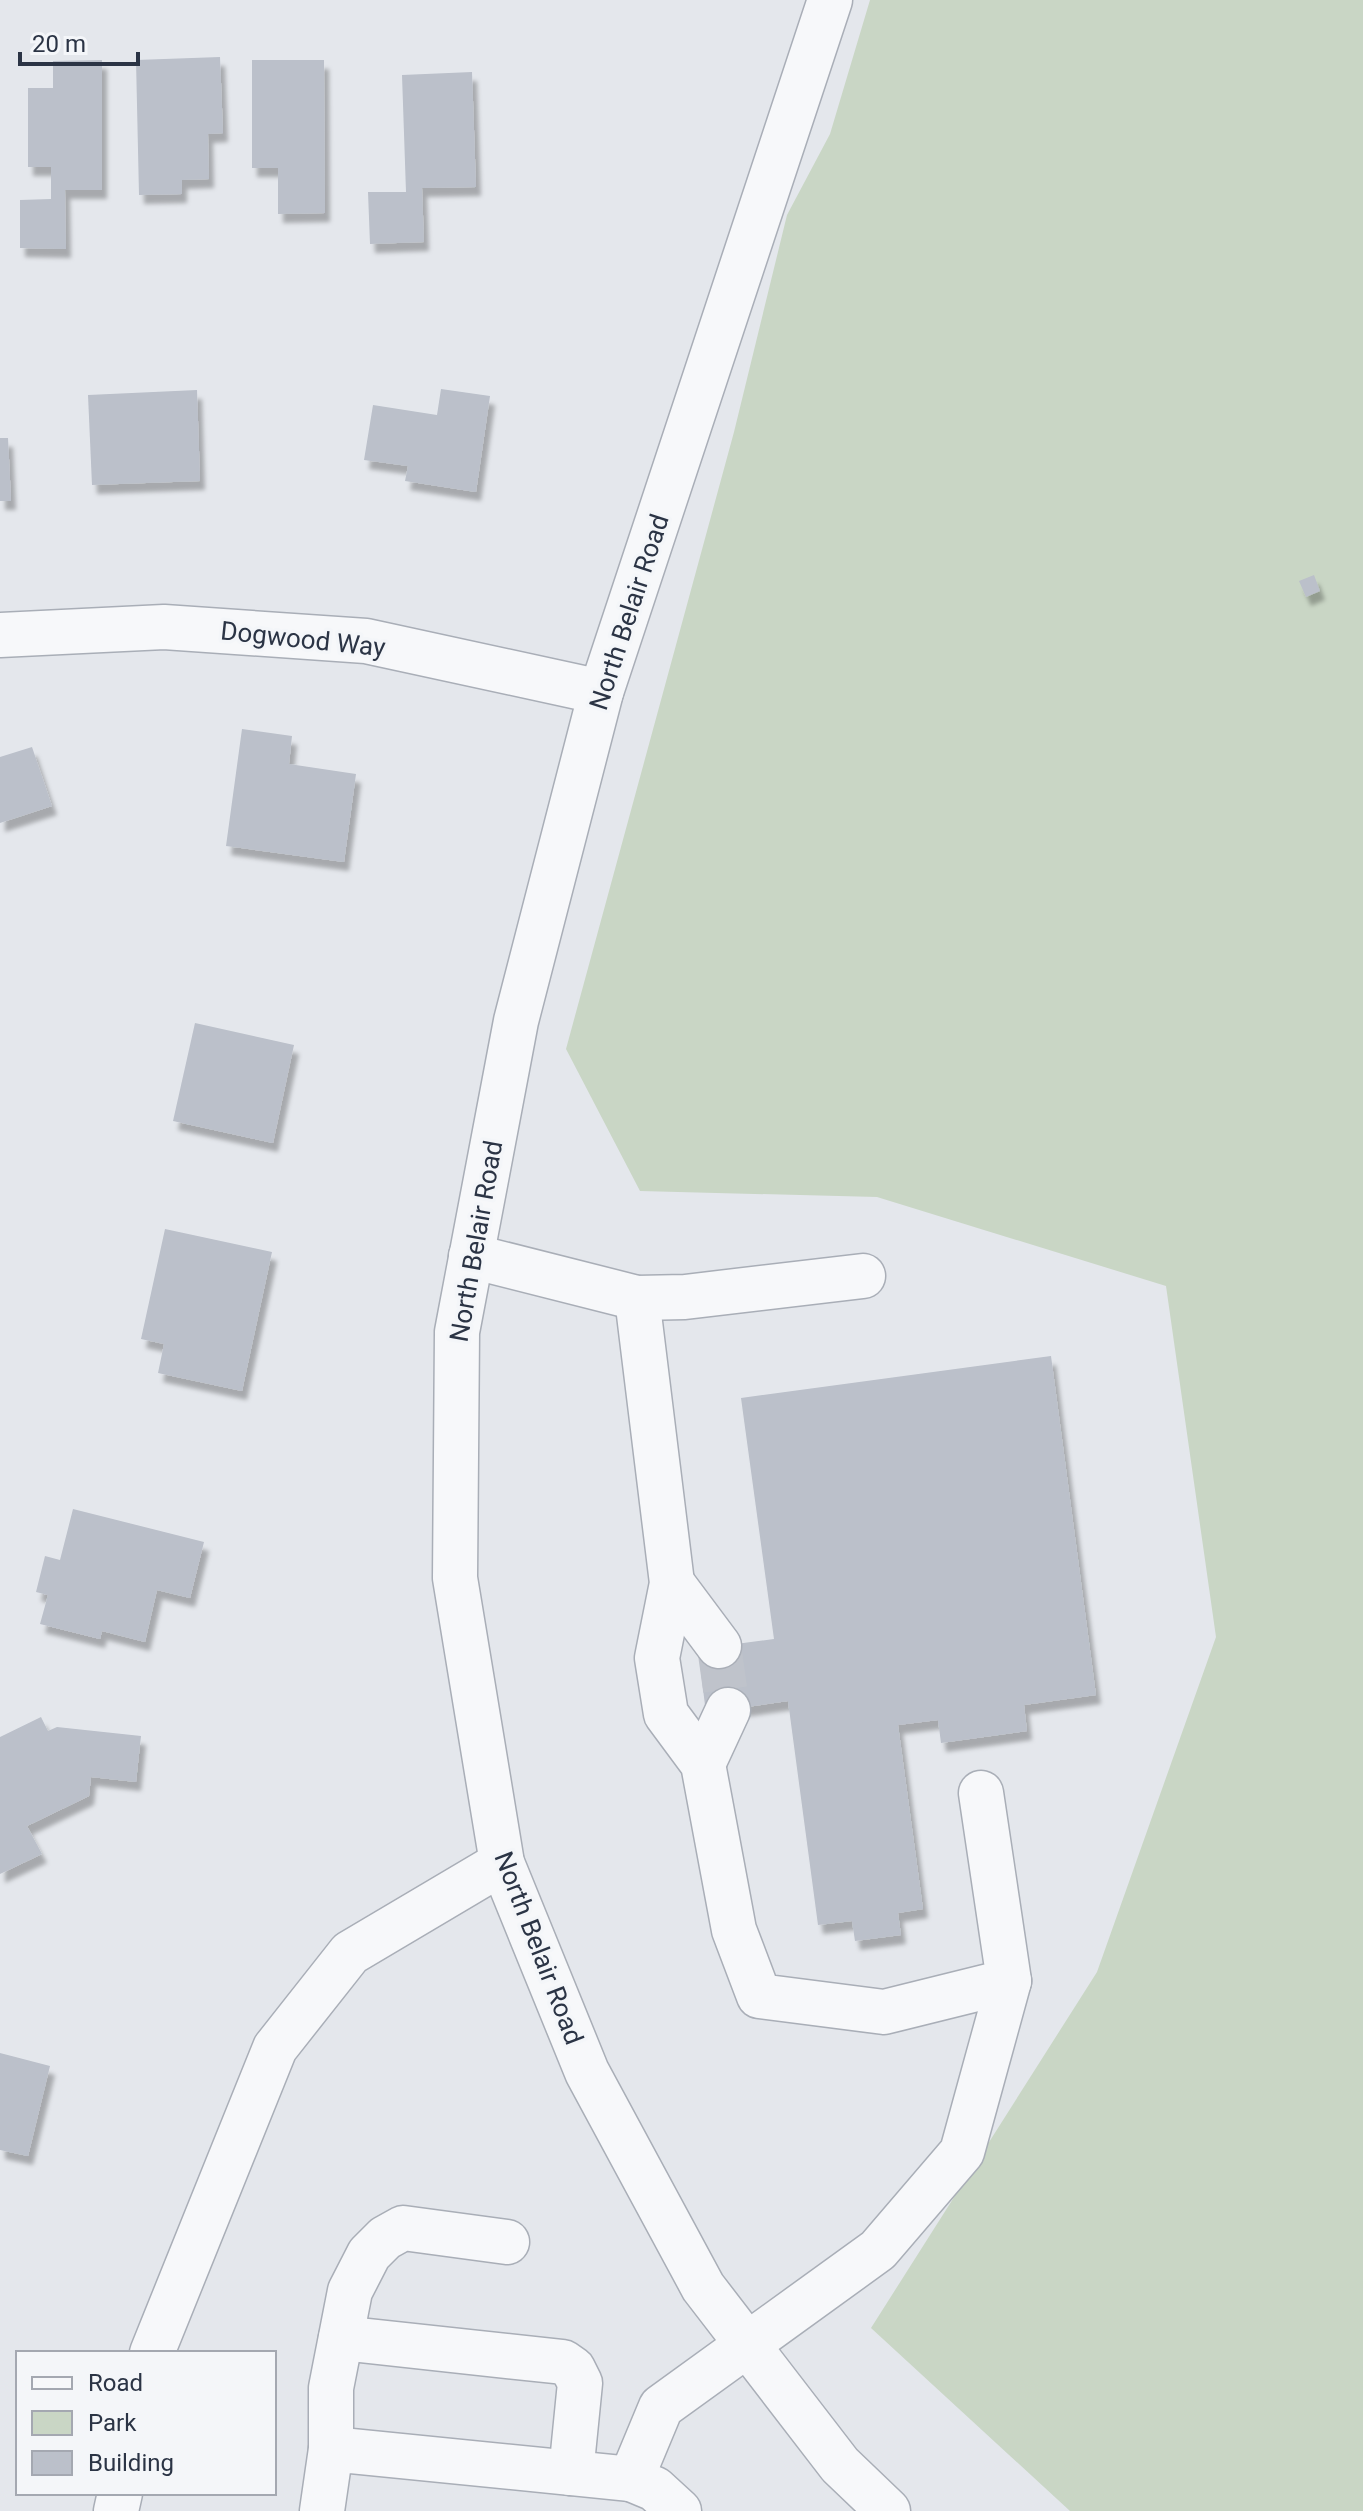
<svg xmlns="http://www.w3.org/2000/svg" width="1363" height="2511" font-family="Roboto,sans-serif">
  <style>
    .green { fill: #c9d6c5 }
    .building { fill: #bbc0ca; filter: url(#shadow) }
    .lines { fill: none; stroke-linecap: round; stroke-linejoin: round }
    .minor-tunnel { stroke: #bfc3cb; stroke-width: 44; stroke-dasharray: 44 22; stroke-linecap: butt }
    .minor-casing { stroke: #a9aeb7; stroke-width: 47 }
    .minor { stroke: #f7f8fa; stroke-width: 44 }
    .labels { text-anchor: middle; stroke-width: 7; stroke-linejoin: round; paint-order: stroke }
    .street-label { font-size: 26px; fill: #2b3445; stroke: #f4f6f9 }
  </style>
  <defs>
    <filter id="shadow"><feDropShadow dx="5" dy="9" stdDeviation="2" flood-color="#0004"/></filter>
  </defs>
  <rect width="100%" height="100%" fill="#e4e7ec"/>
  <polygon class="green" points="870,0 1363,0 1363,2511 1070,2511 871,2328 1097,1972 1216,1637 1166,1286 877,1197 640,1191 566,1049 734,432 787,215 830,134"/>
  <g class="building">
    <polygon points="220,57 223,133 208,134 209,179 182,180 182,194 139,195 136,60"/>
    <polygon points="102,60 102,190 65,190 66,249 20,248 20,200 51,199 51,167 28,167 28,88 53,88 53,61"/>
    <polygon points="252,60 324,60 325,213 278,214 278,168 252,168"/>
    <polygon points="472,72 476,187 422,188 424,242 370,244 368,192 406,192 402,75"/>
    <polygon points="441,389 490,396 476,492 405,481 408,466 364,460 373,405 437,415"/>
    <polygon points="197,390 200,481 92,485 88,395"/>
    <polygon points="0,438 8,438 11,501 0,501"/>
    <polygon points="1314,575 1320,591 1306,597 1299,581"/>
    <polygon points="242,729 292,736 289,764 356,774 344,862 226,846"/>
    <polygon points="32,747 52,806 0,823 0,757"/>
    <polygon points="195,1023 294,1045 273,1143 173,1121"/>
    <polygon points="165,1229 272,1252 242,1391 158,1373 164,1344 141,1339"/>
    <polygon points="1051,1356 1096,1695 1024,1705 1027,1731 941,1743 938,1720 898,1725 923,1909 898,1913 901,1935 855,1941 852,1921 818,1925 788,1701 706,1713 698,1649 774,1639 741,1398"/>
    <polygon points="73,1509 204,1542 190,1598 157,1590 145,1642 102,1631 100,1639 40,1624 48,1595 36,1592 45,1556 60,1560"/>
    <polygon points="41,1717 48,1731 57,1727 141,1736 136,1782 91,1777 89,1796 27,1826 42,1854 0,1874 0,1737"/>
    <polygon points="0,2053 50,2066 28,2156 0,2150"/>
  </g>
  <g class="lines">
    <polyline class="minor-tunnel" points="719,1646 728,1710"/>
    <g class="minor-casing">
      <g id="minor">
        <polyline points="830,0 601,692 516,1021 457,1332 455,1578 502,1863 587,2072 703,2287 840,2465 888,2511"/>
        <polyline points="0,635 164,627 366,641 601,692"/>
        <polyline points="471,1256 637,1298 685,1297 863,1276"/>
        <polyline points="637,1298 672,1583 657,1658 666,1714 703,1764 734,1930 759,1996 884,2012 1009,1981 981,1793"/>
        <polyline points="672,1583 719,1646"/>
        <polyline points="703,1764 728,1710"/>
        <polyline points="341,2338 563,2362 573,2369 580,2383 571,2473"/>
        <polyline points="152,2353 275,2048 350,1953 502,1863"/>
        <polyline points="331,2449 331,2388 350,2291 369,2254 385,2238 403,2228 507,2242"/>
        <polyline points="116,2511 120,2493"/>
        <polyline points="322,2511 331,2449 631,2479"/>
        <polyline points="679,2511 655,2489 631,2479 661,2407 878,2250 962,2152 1009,1981"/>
      </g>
    </g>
    <use href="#minor" class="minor"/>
  </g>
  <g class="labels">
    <g class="street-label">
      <text transform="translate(629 612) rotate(-72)" y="9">North Belair Road</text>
      <text transform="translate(303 639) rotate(6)" y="9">Dogwood Way</text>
      <text transform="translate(476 1241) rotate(-80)" y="9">North Belair Road</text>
      <text transform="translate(539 1948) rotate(69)" y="9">North Belair Road</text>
    </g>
  </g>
  <rect x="16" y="2351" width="260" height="144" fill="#f4f6f9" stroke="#a4a8b1" stroke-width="2"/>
  <rect x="32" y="2377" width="40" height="12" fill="#f7f8fa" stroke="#a4a8b1" stroke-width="2"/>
  <text x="88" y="2391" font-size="24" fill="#2b3445">Road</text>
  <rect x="32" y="2411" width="40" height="24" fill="#c9d6c5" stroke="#a4a8b1" stroke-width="2"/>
  <text x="88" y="2431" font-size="24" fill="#2b3445">Park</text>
  <rect x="32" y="2451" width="40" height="24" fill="#bbc0ca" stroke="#a4a8b1" stroke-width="2"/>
  <text x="88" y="2471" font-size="24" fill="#2b3445">Building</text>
  <path d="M20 52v12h118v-12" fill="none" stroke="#2b3445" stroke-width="4"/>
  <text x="32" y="52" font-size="24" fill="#2b3445" stroke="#f4f6f9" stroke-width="6" paint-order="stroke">20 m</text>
</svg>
